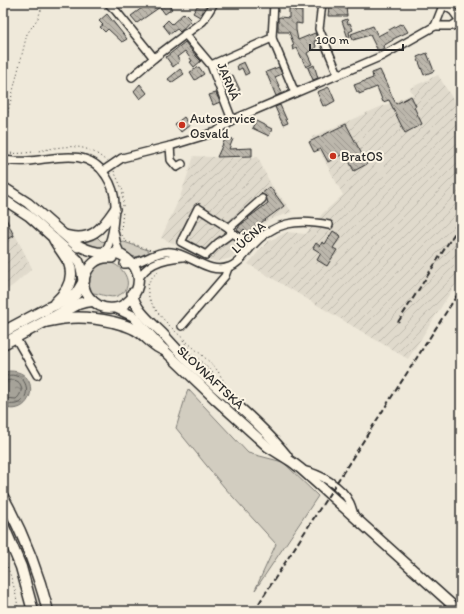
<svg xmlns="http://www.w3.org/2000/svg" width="464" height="614" font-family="Itim,sans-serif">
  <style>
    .industrial { fill: url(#industrial-furrows) }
    .green { fill: #d2cdc0; stroke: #7e7c76 }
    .water { fill: url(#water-ripples); stroke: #75736d }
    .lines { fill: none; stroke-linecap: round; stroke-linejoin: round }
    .shore { stroke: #5c5b57; stroke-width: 1 }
    .building { fill: url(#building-back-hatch); stroke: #2b2b2b }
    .minor-casing { stroke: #2b2b2b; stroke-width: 10 }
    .major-casing { stroke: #2b2b2b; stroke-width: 12 }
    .highway-casing { stroke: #2b2b2b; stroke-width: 13 }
    .path { stroke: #2b2b2b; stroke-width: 1; stroke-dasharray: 1 3; stroke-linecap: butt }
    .minor { stroke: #fcf5e5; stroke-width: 7 }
    .major { stroke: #fcf5e5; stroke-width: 9 }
    .highway { stroke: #fcf5e5; stroke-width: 10 }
    .rail { stroke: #2b2b2b; stroke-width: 2; stroke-dasharray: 6 3; stroke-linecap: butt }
    .poi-dot { fill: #c8321e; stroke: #fcf5e5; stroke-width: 1.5 }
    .labels { text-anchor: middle; stroke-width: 4; stroke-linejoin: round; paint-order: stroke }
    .street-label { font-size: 13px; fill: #2b2b2b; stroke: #fcf5e5 }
    .poi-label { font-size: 13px; fill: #2b2b2b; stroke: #fcf5e5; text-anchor: start }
  </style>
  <defs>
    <pattern id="industrial-furrows" width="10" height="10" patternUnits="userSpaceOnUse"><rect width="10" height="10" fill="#e0dacc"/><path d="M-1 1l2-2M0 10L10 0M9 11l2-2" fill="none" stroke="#c0bbaf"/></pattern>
    <pattern id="water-ripples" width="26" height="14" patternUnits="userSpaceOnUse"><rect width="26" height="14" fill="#a6a399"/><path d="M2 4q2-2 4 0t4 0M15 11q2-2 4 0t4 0" fill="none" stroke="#87857d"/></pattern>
    <pattern id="building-back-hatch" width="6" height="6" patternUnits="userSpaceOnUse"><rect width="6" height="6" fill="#bcb7ac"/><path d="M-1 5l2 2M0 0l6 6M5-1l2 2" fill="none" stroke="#99958c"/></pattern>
  </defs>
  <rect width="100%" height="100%" fill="#efe9da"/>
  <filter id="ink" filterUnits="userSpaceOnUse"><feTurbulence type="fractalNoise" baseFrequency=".025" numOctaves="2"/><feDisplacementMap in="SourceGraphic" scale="8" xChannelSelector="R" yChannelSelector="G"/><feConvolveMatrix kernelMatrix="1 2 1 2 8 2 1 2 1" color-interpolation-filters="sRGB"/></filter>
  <g filter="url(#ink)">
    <g class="industrial">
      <polygon points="438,75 457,106 461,104 461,276 408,359 248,264 267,242 287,232 306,234 322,214 343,195 312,137 380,107 413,94 410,88"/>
      <polygon points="194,156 228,158 258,157 263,169 272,186 292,212 271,219 260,226 231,258 216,262 161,238 180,197"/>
      <polygon points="3,211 32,268 16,283 3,293"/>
    </g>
    <g class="green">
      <polygon points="96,236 101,241 106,242 104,248 97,249 81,242"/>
      <path d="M124,242L148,250L150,253C135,259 125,259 120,243Z"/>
      <path d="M108,262C125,265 137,289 117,296C110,299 100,293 92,293C84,278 92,265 108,262Z"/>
      <polygon points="188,389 248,453 283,462 318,496 255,590 276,544 224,487 176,428"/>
    </g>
    <path class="water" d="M9,371C43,370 34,419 3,407V373Z"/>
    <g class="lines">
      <g class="shore">
        <path d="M3,377C7,376 11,374 16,376C30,379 30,401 16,404C11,405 7,404 3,403"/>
        <path d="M3,382C6,381 9,380 13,380C24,381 23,394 16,399L3,398"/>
      </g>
    </g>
    <g class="building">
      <polygon points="143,3 167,3 172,9 165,14 160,7 137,23 131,16 146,5"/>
      <polygon points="199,3 208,3 200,17 193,13"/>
      <polygon points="329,6 346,7 347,16 328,16"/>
      <polygon points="289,9 295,9 295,11 302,11 302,24 296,23 296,30 298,40 315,33 318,40 314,41 316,46 315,48 307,53 312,64 306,67 297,48 293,50 292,46 294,45 289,32 278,32 278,18 280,17 289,18"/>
      <polygon points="184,13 191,20 180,32 177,29 170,34 163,25 168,20 172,24"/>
      <polygon points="107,14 127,39 122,42 108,29 105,32 100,27 103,25 99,21"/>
      <polygon points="347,19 348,24 350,23 353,30 349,32 350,37 348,38 342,21"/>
      <polygon points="400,24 401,25 403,24 408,32 393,39 393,40 383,46 384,48 378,51 370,35 353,40 351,34 373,26 378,36"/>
      <polygon points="185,42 196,56 201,61 194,67 190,62 192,61 185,51 177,57 180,61 173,67 166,57"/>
      <polygon points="427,53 434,71 424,75 417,57"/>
      <polygon points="244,62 249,73 245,75 242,68 238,70 237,65"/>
      <polygon points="225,64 229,76 233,75 240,90 234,92 231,86 229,87 223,72 220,74 217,68"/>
      <polygon points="314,65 318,78 313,80 308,68"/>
      <polygon points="199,67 204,74 195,80 190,72"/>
      <polygon points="279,67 282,74 275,77 282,93 276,96 266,72"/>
      <polygon points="180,69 184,74 171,83 168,79"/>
      <polygon points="380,70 396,104 411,96 416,106 414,107 422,124 405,133 389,100 383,102 377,87 359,94 359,92 357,92 354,85 373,78 372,73"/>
      <polygon points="140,84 147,93 140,99 134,91"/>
      <polygon points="329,87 335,101 326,106 325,105 323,106 317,92"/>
      <polygon points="216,93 220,102 213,105 209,95"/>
      <polygon points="280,105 288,123 283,125 275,107"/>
      <polygon points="184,117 190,125 181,132 175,124"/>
      <polygon points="256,121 272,129 269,136 252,128"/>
      <polygon points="346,124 367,164 354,171 345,153 328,162 321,149 314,152 309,142"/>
      <polygon points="226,137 233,139 229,149 252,148 252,156 217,157"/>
      <polygon points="270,187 284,206 247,233 244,229 241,233 237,230 240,225 249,219 248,218 268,203 266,196 261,194"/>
      <polygon points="3,212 14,236 7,239 3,230"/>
      <polygon points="333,231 341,236 333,248 337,250 327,266 317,260 321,253 313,248 316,243 320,246 322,242 325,244"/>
    </g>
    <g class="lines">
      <g class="minor-casing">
        <g id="minor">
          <polyline points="108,3 116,11 154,58"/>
          <polyline points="274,3 272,38 295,93"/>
          <polyline points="322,3 319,29 338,74"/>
          <polyline points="444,5 453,11 460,21"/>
          <polyline points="435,26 452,26 461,20"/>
          <polyline points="185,34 211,65 232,120"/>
          <polyline points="211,65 272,38"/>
          <polyline points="132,77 154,58 203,21 214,3"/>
          <polyline points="170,146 171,160 177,167 182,164"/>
          <path d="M3,160C11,161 19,162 28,161C55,159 88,147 106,176C112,185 115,194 115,205C114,222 113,241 103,255"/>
          <polyline points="103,171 122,158 170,146 216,132 232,120 382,56 435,26 444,3"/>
          <polyline points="229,228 198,208 181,242 206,255 218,243 232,233 253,245"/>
          <polyline points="114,231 117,246 121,255"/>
          <polyline points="231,231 229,228 262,199"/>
          <path d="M124,264C142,265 155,250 171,252C190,254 209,275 229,267C239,264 245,254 251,247C274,221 298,219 329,225"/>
          <path d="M138,280C146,263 166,258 183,257"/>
          <polyline points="182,326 225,276 228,268"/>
          <polyline points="15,337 37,375"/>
          <path d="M302,470C320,474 341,485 350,503C352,507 353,513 355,517"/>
        </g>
      </g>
      <g class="major-casing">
        <g id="major">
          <polyline points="3,187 28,203 78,247"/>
          <path d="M3,199L29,216L78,260C85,272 80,287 89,297C116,330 160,283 126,258C117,251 108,253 97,252C89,251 81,247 74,243"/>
          <path d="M65,235C91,242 101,230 115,209"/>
          <path d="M84,280C87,266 97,256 112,258"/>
          <path d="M132,293C136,311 150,321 163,334C172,344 182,355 192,365C224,395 260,422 287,456"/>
          <polyline points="116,308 133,316 164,350 215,399 268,447 292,462 301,469 459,611"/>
        </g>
      </g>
      <g class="highway-casing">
        <g id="highway">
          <path d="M54,239C58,247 65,255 69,263C75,279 66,293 55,303"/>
          <path d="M45,322C71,316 86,316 113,322C121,324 129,326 136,330C147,336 152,346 164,350"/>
          <polyline points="3,332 50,307 67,300 76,294 84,281"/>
          <polyline points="3,344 78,304 85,302 92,301"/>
          <path d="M3,497C23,533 38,572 48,611"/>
          <polyline points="3,525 21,567 33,611"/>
        </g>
      </g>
      <g class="path">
        <polyline points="41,3 43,5 45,3"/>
        <polyline points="3,132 27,34 38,18 43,5"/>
        <path d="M3,152C39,160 73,130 106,161"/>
        <polyline points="114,171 123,191 123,208"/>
        <polyline points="121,230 123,211"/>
        <polyline points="122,235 125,241 151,250"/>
        <path d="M161,269C156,274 149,278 148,286C143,313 201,350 217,370C220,374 222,379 225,383"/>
        <polyline points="183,340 190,351 213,373"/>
        <path d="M3,556C10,573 17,592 18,611"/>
      </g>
      <use href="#minor" class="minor"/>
      <use href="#major" class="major"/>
      <use href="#highway" class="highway"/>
      <g class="rail">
        <polyline points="398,322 461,223"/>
        <polyline points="254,611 461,289"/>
      </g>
    </g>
  </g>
  <g class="poi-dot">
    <circle cx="182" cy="125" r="4"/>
    <circle cx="333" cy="156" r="4"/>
  </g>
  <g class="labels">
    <g class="street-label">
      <text transform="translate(229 81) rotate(68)" y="5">JARNÁ</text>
      <text transform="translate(248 237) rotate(-42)" y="5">LÚČNA</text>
      <text transform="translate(211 377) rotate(43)" y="5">SLOVNAFTSKÁ</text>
    </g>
    <g class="poi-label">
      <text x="190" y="123">Autoservice<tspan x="190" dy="15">Osvald</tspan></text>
      <text x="341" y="161">BratOS</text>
    </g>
  </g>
  <rect width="464" height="614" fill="none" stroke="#fcf5e5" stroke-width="16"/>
  <rect x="8" y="8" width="448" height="598" fill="none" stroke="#2b2b2b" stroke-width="1.5" filter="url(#ink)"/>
  <path d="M310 44v6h93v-6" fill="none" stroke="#2b2b2b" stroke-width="2"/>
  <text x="316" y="44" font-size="12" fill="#2b2b2b" stroke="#fcf5e5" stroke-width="3" paint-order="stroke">100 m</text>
</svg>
